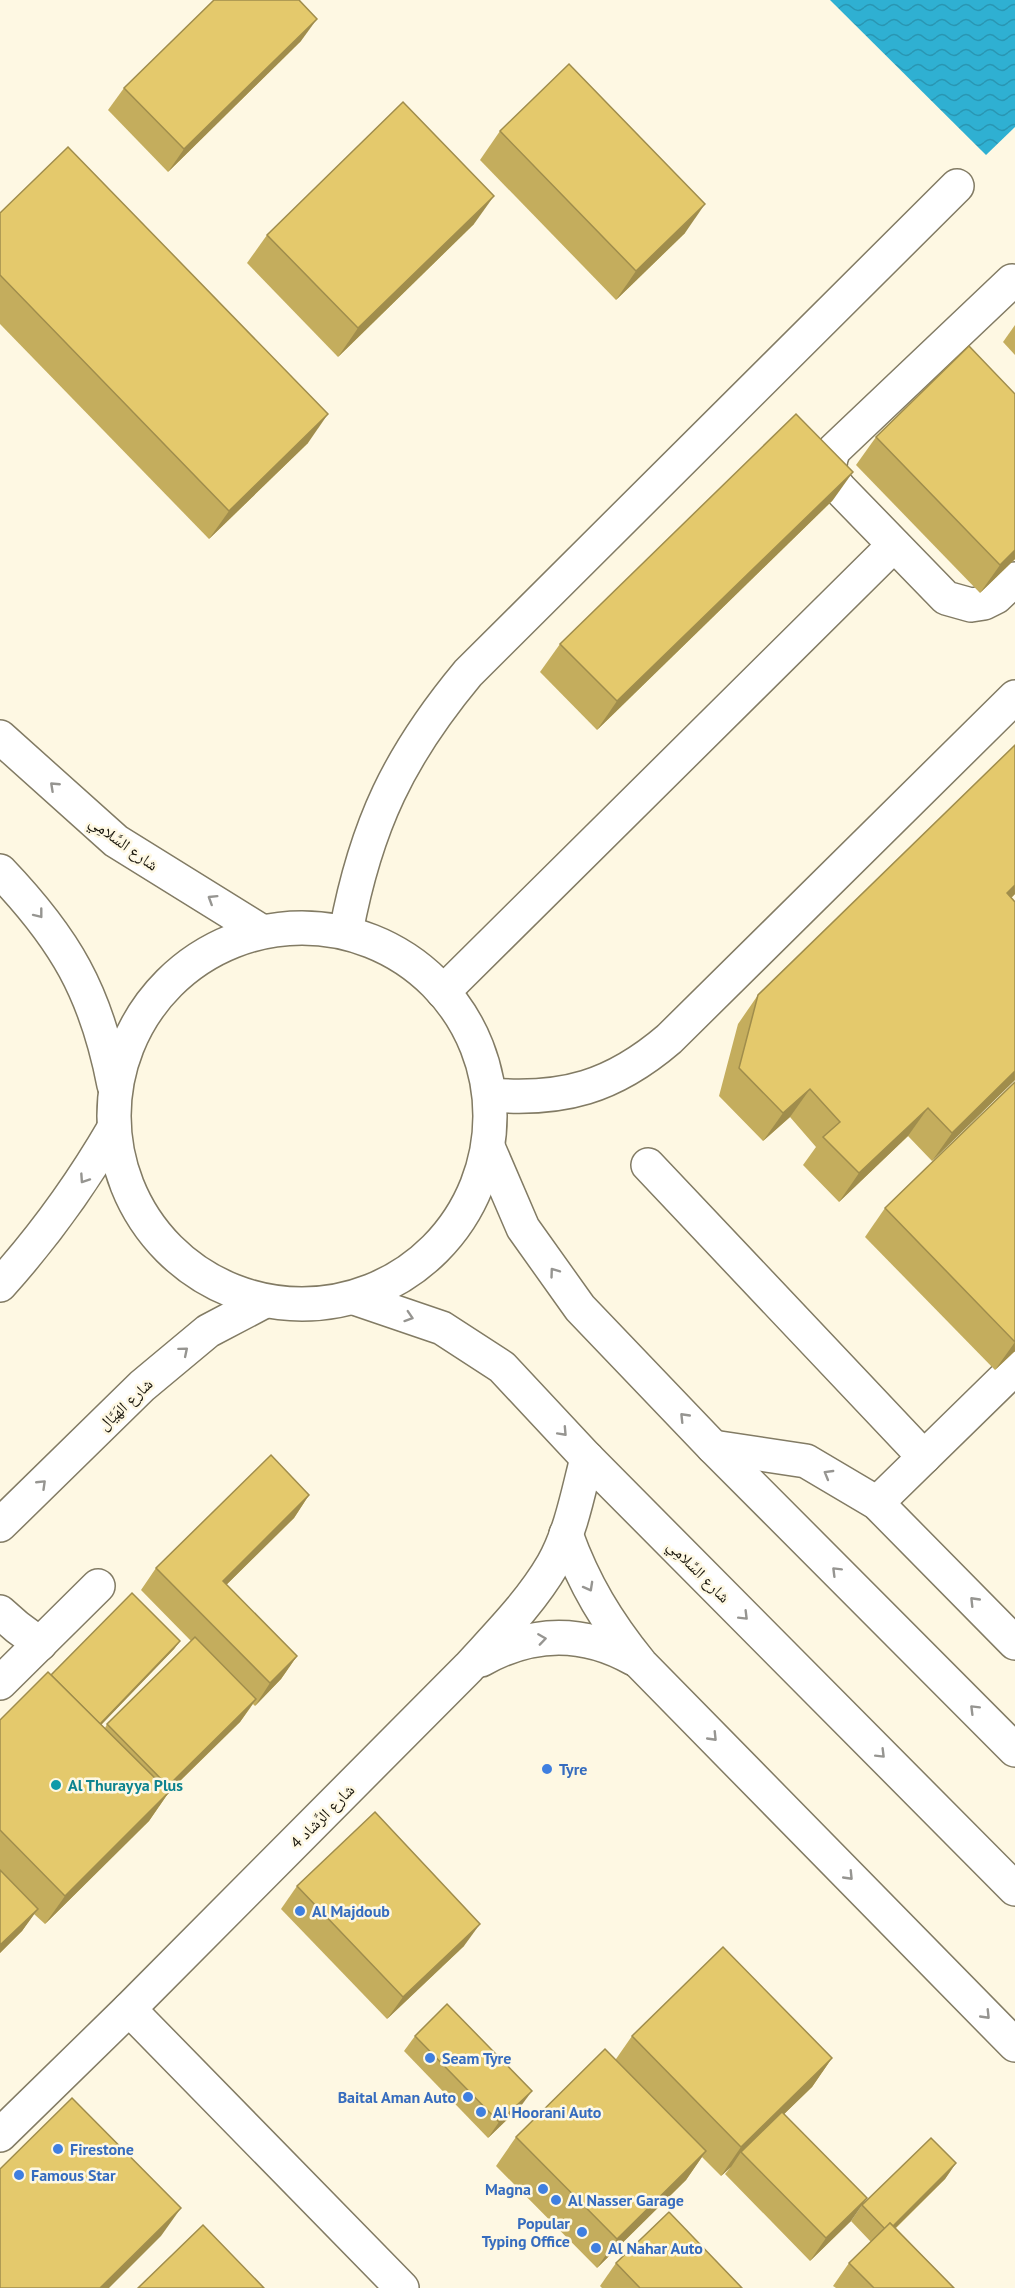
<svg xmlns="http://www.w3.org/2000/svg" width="1015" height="2288" font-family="'PT Sans','Noto Naskh Arabic',sans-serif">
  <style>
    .water { fill: url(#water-waves) }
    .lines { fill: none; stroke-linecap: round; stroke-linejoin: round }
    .minor-casing { stroke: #827b64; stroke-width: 36 }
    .minor { stroke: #fff; stroke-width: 33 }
    .wall { fill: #c4ad5d }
    .shaded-wall { fill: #a08d4c }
    .building { fill: #e4c96c; stroke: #a08d4c; stroke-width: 1.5 }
    .oneway { stroke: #969591 }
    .shop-dot { fill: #3f7fe0; stroke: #fef8e3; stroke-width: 2 }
    .culture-dot { fill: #0f9aa8; stroke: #fef8e3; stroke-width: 2 }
    .labels { text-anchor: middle; stroke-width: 5; stroke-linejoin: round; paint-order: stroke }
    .street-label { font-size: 16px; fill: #16130a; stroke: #fef8e3 }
    .shop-label { font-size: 16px; font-weight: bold; fill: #366cbe; stroke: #fef8e3; text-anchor: start }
    .culture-label { font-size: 16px; font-weight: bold; fill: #0d838f; stroke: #fef8e3; text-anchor: start }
  </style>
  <defs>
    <pattern id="water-waves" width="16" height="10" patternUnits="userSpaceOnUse" patternTransform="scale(1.5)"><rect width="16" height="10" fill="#2fb0d2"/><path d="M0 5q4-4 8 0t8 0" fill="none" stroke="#2996b3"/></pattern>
  </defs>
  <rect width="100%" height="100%" fill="#fef8e3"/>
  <polygon class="water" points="830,0 1015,0 1015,127 986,155"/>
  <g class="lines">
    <g class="minor-casing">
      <g id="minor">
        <path d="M1012,281L834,450C827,466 829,477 840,489L946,598L971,605L984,603L996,597L1015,579"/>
        <polyline points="0,737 116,841 261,931"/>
        <path d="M0,871C65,939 96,992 114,1085"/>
        <circle cx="302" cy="1116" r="188"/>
        <path d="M346,932C366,825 399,756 468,673L957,186"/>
        <polyline points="443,992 894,545"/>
        <path d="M490,1095C563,1101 613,1087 669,1039L1015,697"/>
        <polyline points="489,1149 523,1228 580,1308 713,1447 1015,1750"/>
        <polyline points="648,1165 924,1457"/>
        <path d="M0,1285C44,1236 81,1185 114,1128"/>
        <polyline points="354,1298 442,1328 502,1367 587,1458 1015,1889"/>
        <polyline points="713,1447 806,1461 877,1503 1015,1643"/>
        <polyline points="877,1503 1015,1368"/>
        <polyline points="0,1525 142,1386 208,1331 265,1301"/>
        <path d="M566,1534C584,1584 607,1622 641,1664L1015,2045"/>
        <polyline points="0,1612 17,1627 40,1644"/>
        <path d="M481,1660C532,1631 583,1630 634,1659"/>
        <polyline points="0,1683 98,1586"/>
        <polyline points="129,2009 402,2288"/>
        <path d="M0,2135L129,2009L469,1667C498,1635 531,1602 553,1564C571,1532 578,1493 587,1458"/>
      </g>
    </g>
    <use href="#minor" class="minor"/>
  </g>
  <g class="wall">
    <polygon points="301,41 168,172 108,110 124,88"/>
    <polygon points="500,131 685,233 616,300 480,160"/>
    <polygon points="0,213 308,443 209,539 0,324"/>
    <polygon points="474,224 338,357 247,263 267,235"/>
    <polygon points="1015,325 1015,355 1003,342"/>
    <polygon points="1015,394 1015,559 980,593 856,465 876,437"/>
    <polygon points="833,500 597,730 540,672 560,644"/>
    <polygon points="1015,745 1015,894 1011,898 1015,902 1015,1080 932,1161 908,1136 839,1202 803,1165 816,1147 790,1117 763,1141 719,1096 738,1024 758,995"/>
    <polygon points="1015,1082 1015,1351 995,1370 865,1237 885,1208"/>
    <polygon points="309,1495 294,1518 226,1585 297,1656 281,1679 255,1706 253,1704 240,1722 169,1792 149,1821 45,1924 34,1914 22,1931 0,1953 0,1720 51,1675 180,1641 174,1649 101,1725 105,1728 107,1724 191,1641 141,1590 156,1568"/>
    <polygon points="297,1886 464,1946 387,2019 281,1909"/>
    <polygon points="415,2036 521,2106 488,2138 404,2051"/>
    <polygon points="632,2036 832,2058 812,2087 784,2114 851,2221 810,2261 725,2174 731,2167 721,2176 702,2157 686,2180 597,2268 496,2166 516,2137 616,2059"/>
    <polygon points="956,2163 945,2179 896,2228 954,2288 836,2288 833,2286 849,2263 871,2242 851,2221 862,2205"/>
    <polygon points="616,2263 742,2288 602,2288 600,2286"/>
  </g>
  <g class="shaded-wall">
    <polygon points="317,19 301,41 168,172 184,149"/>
    <polygon points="494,196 474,224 338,357 358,328"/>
    <polygon points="705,204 685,233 616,300 636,271"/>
    <polygon points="328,414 308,443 209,539 229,511"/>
    <polygon points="853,472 833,500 597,730 617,701"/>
    <polygon points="1015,550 1015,559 980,593 1000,565"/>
    <polygon points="1015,885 1015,894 987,922 1007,893"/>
    <polygon points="1015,1071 1015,1080 932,1161 952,1133"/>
    <polygon points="810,1089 790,1117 763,1141 783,1113"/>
    <polygon points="928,1108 908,1136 839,1202 859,1173"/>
    <polygon points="1015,1341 1015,1351 995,1370 1015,1342"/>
    <polygon points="309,1495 294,1518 207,1604 223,1581"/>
    <polygon points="180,1641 174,1649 77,1750 83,1742"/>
    <polygon points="297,1656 281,1679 255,1706 270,1683"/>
    <polygon points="256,1699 240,1722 152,1808 168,1786"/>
    <polygon points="169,1792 149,1821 45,1924 65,1896"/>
    <polygon points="38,1909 22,1931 0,1953 0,1945"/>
    <polygon points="480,1924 464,1946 387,2019 403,1997"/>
    <polygon points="832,2058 812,2087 743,2154 741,2152 731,2167 721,2176 741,2147"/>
    <polygon points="532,2091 521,2106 488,2138 499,2122"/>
    <polygon points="706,2151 686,2180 597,2268 617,2239"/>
    <polygon points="956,2163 945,2179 876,2247 887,2231"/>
    <polygon points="867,2198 851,2221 810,2261 826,2238"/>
    <polygon points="181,2208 161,2236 109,2288 100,2288"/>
  </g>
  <g class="building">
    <polygon points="214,0 299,0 317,19 184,149 124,88"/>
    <polygon points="569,64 705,204 636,271 500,131"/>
    <polygon points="403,102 494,196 358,328 267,235"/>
    <polygon points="68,147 328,414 229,511 0,275 0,213"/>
    <polygon points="969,346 1015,394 1015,550 1000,565 876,437"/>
    <polygon points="796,414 853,472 617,701 560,644"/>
    <polygon points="1015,745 1015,885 1007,893 1015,902 1015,1071 952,1133 928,1108 859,1173 823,1137 840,1122 810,1089 783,1113 739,1068 758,995"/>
    <polygon points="1015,1082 1015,1342 885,1208"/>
    <polygon points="271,1455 309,1495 223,1581 297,1656 270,1683 156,1568"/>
    <polygon points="132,1593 180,1641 100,1724 51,1675"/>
    <polygon points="195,1637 256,1699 168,1786 107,1724"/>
    <polygon points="48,1672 169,1792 65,1896 0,1830 0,1720"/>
    <polygon points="375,1812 480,1924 403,1997 297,1886"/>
    <polygon points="0,1870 38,1909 0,1945"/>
    <polygon points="723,1947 832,2058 741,2147 632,2036"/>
    <polygon points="447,2004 532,2091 499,2122 415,2036"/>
    <polygon points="605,2049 706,2151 617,2239 516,2137"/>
    <polygon points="72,2098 181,2208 100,2288 0,2288 0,2169"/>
    <polygon points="782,2112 867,2198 826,2238 741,2152"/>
    <polygon points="931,2138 956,2163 893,2226 890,2223 885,2229 862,2205"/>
    <polygon points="669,2212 742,2288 640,2288 616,2263"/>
    <polygon points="890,2223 954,2288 874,2288 849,2263"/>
    <polygon points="203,2225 264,2288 138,2288"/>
  </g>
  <defs><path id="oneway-chevron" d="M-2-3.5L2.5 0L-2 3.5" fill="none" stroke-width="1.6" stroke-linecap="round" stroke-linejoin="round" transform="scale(1.5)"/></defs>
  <g class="oneway">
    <use href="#oneway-chevron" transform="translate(54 786) rotate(-137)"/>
    <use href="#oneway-chevron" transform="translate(212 899) rotate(-148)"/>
    <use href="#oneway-chevron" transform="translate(39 914) rotate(52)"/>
    <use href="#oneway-chevron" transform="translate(84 1179) rotate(124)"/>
    <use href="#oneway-chevron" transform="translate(554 1272) rotate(-126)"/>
    <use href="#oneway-chevron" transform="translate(409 1317) rotate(18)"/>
    <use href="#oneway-chevron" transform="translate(184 1351) rotate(-40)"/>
    <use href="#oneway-chevron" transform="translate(684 1417) rotate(-134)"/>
    <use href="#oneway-chevron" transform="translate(563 1432) rotate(47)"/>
    <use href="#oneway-chevron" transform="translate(828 1474) rotate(-150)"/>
    <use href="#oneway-chevron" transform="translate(42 1484) rotate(-44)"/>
    <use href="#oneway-chevron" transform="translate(836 1571) rotate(-135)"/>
    <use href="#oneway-chevron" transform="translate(589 1587) rotate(61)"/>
    <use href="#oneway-chevron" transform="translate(974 1601) rotate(-134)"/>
    <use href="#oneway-chevron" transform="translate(744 1616) rotate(45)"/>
    <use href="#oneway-chevron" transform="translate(542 1639) rotate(-8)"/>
    <use href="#oneway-chevron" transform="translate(974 1709) rotate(-135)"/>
    <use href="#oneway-chevron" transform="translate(713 1737) rotate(46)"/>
    <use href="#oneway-chevron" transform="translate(881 1754) rotate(45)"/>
    <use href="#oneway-chevron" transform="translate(849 1876) rotate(46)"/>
    <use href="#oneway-chevron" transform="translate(986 2015) rotate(46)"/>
  </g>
  <g class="shop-dot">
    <circle cx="547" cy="1769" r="6"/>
    <circle cx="300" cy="1911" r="6"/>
    <circle cx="430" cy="2058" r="6"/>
    <circle cx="468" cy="2097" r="6"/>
    <circle cx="481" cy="2112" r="6"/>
    <circle cx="58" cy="2149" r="6"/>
    <circle cx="19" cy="2175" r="6"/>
    <circle cx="543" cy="2189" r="6"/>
    <circle cx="556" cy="2200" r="6"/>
    <circle cx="582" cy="2232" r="6"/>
    <circle cx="596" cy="2248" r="6"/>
  </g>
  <circle class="culture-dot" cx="56" cy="1785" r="6"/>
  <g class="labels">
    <g class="street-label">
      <text transform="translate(124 843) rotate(36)" y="6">شارع السَّلامِي</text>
      <text transform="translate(125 1404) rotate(-43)" y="6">شارع الهَيَّال</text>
      <text transform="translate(699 1571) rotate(45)" y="6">شارع السَّلامِي</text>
      <text transform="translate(322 1816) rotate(-45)" y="6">شارع الرَّشاد 4</text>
    </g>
    <g class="shop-label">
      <text x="559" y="1775">Tyre</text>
      <text x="312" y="1917">Al Majdoub</text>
      <text x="442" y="2064">Seam Tyre</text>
      <text x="456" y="2103" text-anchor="end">Baital Aman Auto</text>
      <text x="493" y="2118">Al Hoorani Auto</text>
      <text x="70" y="2155">Firestone</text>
      <text x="31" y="2181">Famous Star</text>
      <text x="531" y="2195" text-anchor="end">Magna</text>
      <text x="568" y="2206">Al Nasser Garage</text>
      <text x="570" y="2229" text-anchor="end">Popular<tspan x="570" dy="18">Typing Office</tspan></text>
      <text x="608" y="2254">Al Nahar Auto</text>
    </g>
    <g class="culture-label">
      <text x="68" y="1791">Al Thurayya Plus</text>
    </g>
  </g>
</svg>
